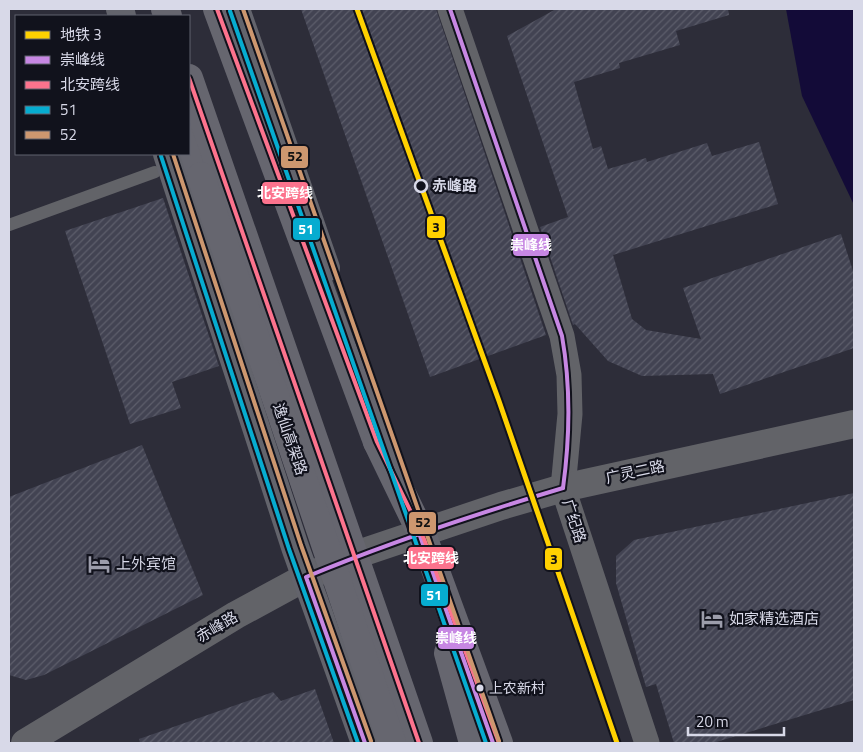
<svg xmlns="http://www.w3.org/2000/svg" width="863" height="752" font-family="'Titillium Web','Noto Sans SC',sans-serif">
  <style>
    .water { fill: #130b38 }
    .building { fill: url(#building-hatch) }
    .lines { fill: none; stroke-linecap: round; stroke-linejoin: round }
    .service { stroke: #626368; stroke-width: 12 }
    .minor { stroke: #626368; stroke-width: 25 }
    .tertiary { stroke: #626368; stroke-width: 28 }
    .primary { stroke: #63646c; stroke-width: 28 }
    .trunk { stroke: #66666f; stroke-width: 28 }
    .trunk-bridge { stroke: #66666f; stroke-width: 28 }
    .bus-1-casing { stroke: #11121c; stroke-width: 8 }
    .bus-2-casing { stroke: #11121c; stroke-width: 8 }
    .bus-3-casing { stroke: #11121c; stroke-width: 8 }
    .bus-4-casing { stroke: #11121c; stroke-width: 8 }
    .bus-1 { stroke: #c787e3; stroke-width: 4 }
    .bus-2 { stroke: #fc738d; stroke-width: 4 }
    .bus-3 { stroke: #06acd0; stroke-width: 4 }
    .bus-4 { stroke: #cd976f; stroke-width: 4 }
    .metro-1-casing { stroke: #11121c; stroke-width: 9 }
    .metro-1 { stroke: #ffd100; stroke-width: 5 }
    .stop-dot { fill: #11121c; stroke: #d8d9e8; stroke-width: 2.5 }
    .bus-dot { fill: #d8d9e8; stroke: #11121c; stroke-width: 2 }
    .labels { text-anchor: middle; stroke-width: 4.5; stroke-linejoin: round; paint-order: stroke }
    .bus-label { font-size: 14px; fill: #d8d9e8; stroke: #11121c; text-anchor: start }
    .stop-label { font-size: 15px; font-weight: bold; fill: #d8d9e8; stroke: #11121c; text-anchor: start }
    .street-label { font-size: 15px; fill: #d8d9e8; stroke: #11121c }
    .poi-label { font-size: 15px; fill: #d8d9e8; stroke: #11121c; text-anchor: start }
    .line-badge { stroke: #11121c; stroke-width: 2 }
    .badge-label { font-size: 14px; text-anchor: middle; font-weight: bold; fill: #fff }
    .pale-badge-label { font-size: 14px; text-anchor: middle; font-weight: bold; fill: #111 }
  </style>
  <defs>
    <pattern id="building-hatch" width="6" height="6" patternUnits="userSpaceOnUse" patternTransform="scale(1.25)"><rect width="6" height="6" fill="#424352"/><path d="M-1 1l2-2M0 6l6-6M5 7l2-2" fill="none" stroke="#5d5e6b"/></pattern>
  </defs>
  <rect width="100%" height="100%" fill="#2d2d39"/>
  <polygon class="water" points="786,9 854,9 854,205 802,96"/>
  <g class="building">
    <polygon points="301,9 436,9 546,335 430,377"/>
    <polygon points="556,9 728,9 729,15 676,31 680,45 619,63 620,68 574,82 593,149 601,146 608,169 646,158 647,162 707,143 712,156 759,142 778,204 613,255 632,319 646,330 701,339 683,288 841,234 854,274 854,348 720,394 713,374 642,376 608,361 575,324 573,325 540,227 568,217 507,36"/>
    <polygon points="163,198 219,366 172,382 181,408 130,424 65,231"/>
    <polygon points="142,445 203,595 44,675 26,680 9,675 9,497"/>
    <polygon points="854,493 854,700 713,743 674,743 656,684 646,687 616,583 616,556 634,540"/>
    <polygon points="315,689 334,743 140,743 139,739 273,692 281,701"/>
  </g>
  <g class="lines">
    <polyline class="service" points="9,225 155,172"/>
    <polyline class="minor" points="450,9 562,336 569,375 570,414 563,488 647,743"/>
    <polyline class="tertiary" points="25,743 236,615 306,577 364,552 501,506 563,488 854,424"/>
    <g class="primary">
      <polyline points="120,9 122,16"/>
      <polyline points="236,9 326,268"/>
      <polyline points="167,154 295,547 365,743"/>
    </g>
    <g class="trunk">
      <polyline points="165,9 168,16"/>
      <polyline points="217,9 377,442"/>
      <polyline points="189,135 201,176"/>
    </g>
    <g class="trunk-bridge">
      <polyline points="189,78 419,743"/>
      <polyline points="201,176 392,743"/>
      <polyline points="377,442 424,539 499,743"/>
      <polyline points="448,653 473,743"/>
    </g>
    <g class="bus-1-casing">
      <g id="bus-1">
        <path d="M450,9L562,336C571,387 570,437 563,488"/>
        <polyline points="419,533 493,743"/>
        <path d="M365,743L306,577C390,542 476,514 563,488"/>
      </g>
    </g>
    <g class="bus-2-casing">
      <g id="bus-2">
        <polyline points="217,9 377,442 424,539 499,743"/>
        <polyline points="189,78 419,743"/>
      </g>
    </g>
    <g class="bus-3-casing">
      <g id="bus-3">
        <polyline points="230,11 486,743"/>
        <polyline points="161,156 289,549 358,743"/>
      </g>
    </g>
    <g class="bus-4-casing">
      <g id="bus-4">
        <polyline points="243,9 499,741"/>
        <polyline points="173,154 301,545 371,741"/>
      </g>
    </g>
    <use href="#bus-1" class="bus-1"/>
    <use href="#bus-2" class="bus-2"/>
    <use href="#bus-3" class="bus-3"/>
    <use href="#bus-4" class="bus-4"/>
    <g class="metro-1-casing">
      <polyline id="metro-1" points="357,9 499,401 617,743"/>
    </g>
    <use href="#metro-1" class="metro-1"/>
  </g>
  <defs>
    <g id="hotel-bare" transform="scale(1.725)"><path d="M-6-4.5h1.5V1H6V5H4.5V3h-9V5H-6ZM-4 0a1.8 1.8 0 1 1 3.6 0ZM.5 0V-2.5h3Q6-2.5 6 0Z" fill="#9c9dab" stroke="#11121c" stroke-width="2.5" paint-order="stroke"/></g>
  </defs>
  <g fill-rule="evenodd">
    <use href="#hotel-bare" x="99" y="564"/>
    <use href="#hotel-bare" x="712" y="619"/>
  </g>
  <circle class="stop-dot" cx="421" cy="186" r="6"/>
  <circle class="bus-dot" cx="480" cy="688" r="4.5"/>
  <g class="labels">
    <g class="bus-label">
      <text x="489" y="693">上农新村</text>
    </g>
    <g class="stop-label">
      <text x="432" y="191">赤峰路</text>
    </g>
    <g class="street-label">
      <text transform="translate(290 439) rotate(71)" y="5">逸仙高架路</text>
      <text transform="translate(635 472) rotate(-12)" y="5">广灵二路</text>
      <text transform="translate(574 521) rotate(72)" y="5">广纪路</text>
      <text transform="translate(217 627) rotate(-31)" y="5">赤峰路</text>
    </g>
    <g class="poi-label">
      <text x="116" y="569">上外宾馆</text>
      <text x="729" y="624">如家精选酒店</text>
    </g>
  </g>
  <g class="line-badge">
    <rect x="280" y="145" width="29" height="24" rx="5" fill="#cd976f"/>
    <rect x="261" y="181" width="48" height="24" rx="5" fill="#fc738d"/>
    <rect x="426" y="215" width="20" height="24" rx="5" fill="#ffd100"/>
    <rect x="292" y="217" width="29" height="24" rx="5" fill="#06acd0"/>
    <rect x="512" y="233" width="38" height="24" rx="5" fill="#c787e3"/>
    <rect x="408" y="511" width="29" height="24" rx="5" fill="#cd976f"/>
    <rect x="407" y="546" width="48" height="24" rx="5" fill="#fc738d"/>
    <rect x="544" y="547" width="19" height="24" rx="5" fill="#ffd100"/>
    <rect x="420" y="583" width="29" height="24" rx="5" fill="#06acd0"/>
    <rect x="437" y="626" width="38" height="24" rx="5" fill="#c787e3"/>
  </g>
  <g class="badge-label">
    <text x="285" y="198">北安跨线</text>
    <text x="306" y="234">51</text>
    <text x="531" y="250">崇峰线</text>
    <text x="431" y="563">北安跨线</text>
    <text x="434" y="600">51</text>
    <text x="456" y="643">崇峰线</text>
  </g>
  <g class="pale-badge-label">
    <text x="295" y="161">52</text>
    <text x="436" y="232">3</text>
    <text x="423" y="527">52</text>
    <text x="554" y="564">3</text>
  </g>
  <rect width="863" height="752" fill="none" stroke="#d8d9e8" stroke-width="20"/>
  <rect x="15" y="15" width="175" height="140" fill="#11121c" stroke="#61626e"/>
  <rect x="25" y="31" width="25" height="8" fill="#ffd100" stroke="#61626e"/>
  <text x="60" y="40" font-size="15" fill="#d8d9e8">地铁 3</text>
  <rect x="25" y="56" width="25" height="8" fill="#c787e3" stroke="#61626e"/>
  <text x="60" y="65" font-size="15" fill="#d8d9e8">崇峰线</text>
  <rect x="25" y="81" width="25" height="8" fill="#fc738d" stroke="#61626e"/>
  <text x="60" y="90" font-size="15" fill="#d8d9e8">北安跨线</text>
  <rect x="25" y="106" width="25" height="8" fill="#06acd0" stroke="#61626e"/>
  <text x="60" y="115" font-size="15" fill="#d8d9e8">51</text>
  <rect x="25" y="131" width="25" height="8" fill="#cd976f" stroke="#61626e"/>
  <text x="60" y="140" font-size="15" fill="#d8d9e8">52</text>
  <path d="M688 727v8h96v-8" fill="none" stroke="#d8d9e8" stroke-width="2.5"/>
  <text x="696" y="727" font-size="15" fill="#d8d9e8" stroke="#11121c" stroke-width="4" paint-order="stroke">20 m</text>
</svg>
